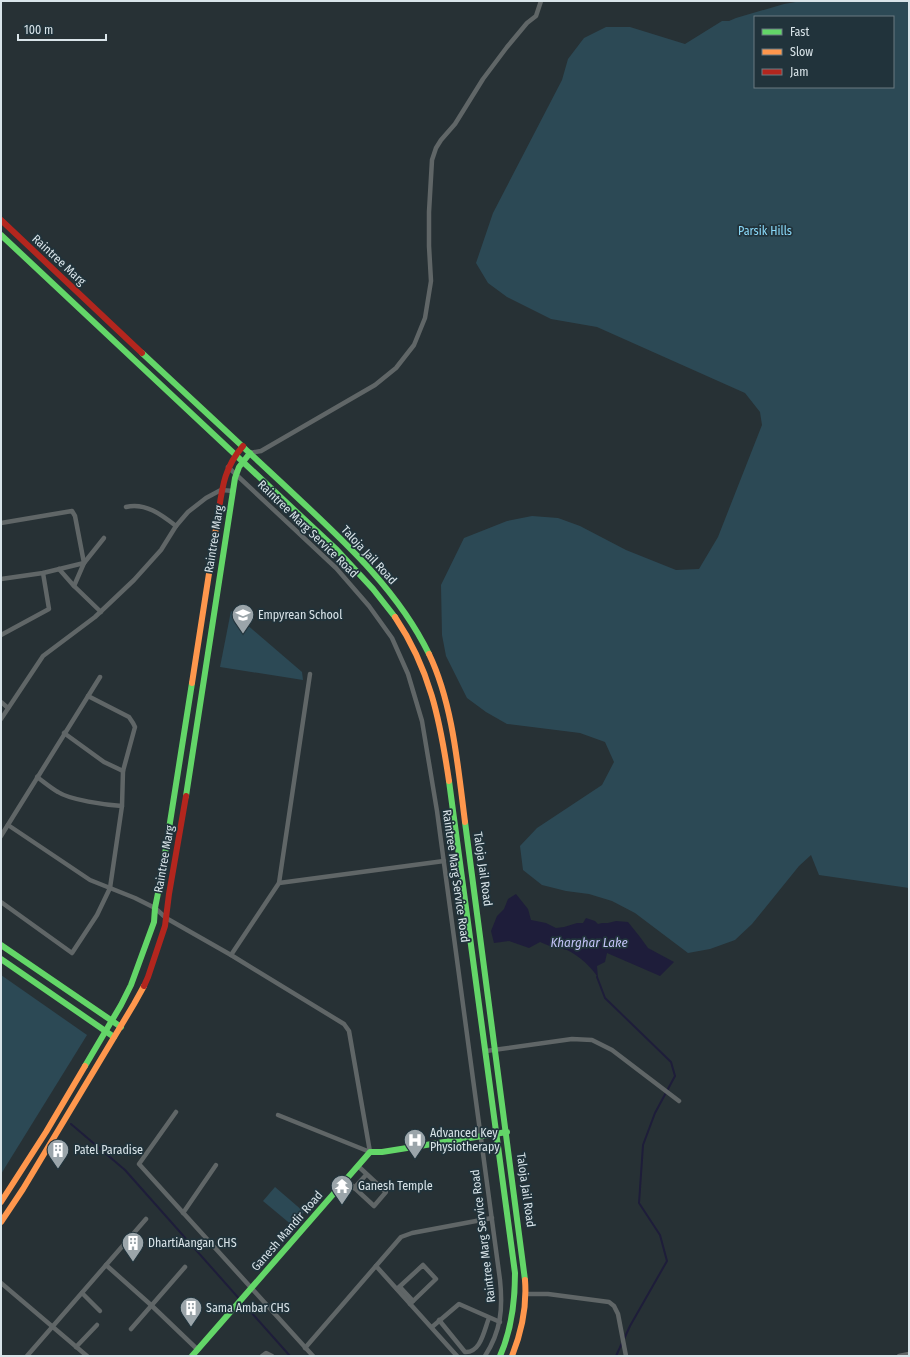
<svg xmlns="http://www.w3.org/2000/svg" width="910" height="1357" font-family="'Fira Sans Condensed',sans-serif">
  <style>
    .green { fill: #2c4955; fill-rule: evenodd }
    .water { fill: #1e1d3a }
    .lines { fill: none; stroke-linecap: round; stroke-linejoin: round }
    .stream { stroke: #1e1d3a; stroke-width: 2 }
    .street { stroke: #606667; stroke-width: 4.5 }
    .fast { stroke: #63d668; stroke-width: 6 }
    .slow { stroke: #ff974d; stroke-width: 6 }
    .jam { stroke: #b3261e; stroke-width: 6 }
    .labels { text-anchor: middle; stroke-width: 3.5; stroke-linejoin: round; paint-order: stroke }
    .park-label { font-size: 12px; fill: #8ad9f9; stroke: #21333b }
    .street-label { font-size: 12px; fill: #d9e4e9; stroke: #21333b }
    .poi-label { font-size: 12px; fill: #d9e4e9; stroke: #21333b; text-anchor: start }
    .water-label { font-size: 13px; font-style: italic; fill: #c3c3f7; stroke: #21333b }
  </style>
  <rect width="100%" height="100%" fill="#273135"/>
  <g class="green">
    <path d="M802,1H909V888L819,875L811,855L799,866L752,924L735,940L710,949L688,953L635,913L612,901L589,894L566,891L542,885L523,870L520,846L537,828L602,785L614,762L605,742L580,733L507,724L486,712L467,698L446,656L442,635L441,585L464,538L507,521L532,516L558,518L580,526L626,550L676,570L699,569L718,537L762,425L760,412L745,393L597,327L551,319L507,297L488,283L476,263L493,213L562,80L568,59L584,38L606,27H630L685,44L722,21H729L736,18L784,4ZM755,17H893V87H755Z"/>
    <polygon points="231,611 302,672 303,680 220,667"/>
    <polygon points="1,975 87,1035 1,1174"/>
    <polygon points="275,1187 304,1212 293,1226 263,1201"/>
  </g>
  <path class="water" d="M516,894L528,909L531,920L546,923L556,928L564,927L577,923H583L586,918L595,921L598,924L602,923H608L616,921L628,922L640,937L648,948L674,962L660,976L607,953L605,962L597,966L598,978C592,967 578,955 567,950C563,949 561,949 558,946L552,947L540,942L529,948L509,941L494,943L491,931L497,916L504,909L508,899Z"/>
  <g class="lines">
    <g class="stream">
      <polyline points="597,977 605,998 671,1062 675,1076 655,1113 643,1145 639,1203 660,1235 667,1261 630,1326 624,1339"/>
      <polyline points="71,1124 125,1170 290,1356"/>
      <polyline points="616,1356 622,1343"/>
    </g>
    <g class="street">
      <polyline points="250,453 261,451 375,385 396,368 414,345 425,318 431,281 429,246 429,212 432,160 436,148 441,140 455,124 483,79 507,47 527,23 536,16 541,1"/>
      <path d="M228,467L336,568L369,606L392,638L408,674L422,721L437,811L500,1280C503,1309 501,1331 485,1356"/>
      <path d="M126,507C145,502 162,515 176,526"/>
      <polyline points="1,523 72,511 75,516 84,563"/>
      <polyline points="59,569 74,586 101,612"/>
      <polyline points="1,579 43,573 84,563"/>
      <polyline points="74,586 84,563 104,538"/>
      <polyline points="1,635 49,609 43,573"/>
      <polyline points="1,702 8,708"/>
      <polyline points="1,719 43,656 95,617 134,580 161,550 176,526 188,512 206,498 219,491 222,490 233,491"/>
      <polyline points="64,733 104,762 123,771"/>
      <path d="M37,777C44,782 51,788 58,792C70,800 106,805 122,806"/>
      <polyline points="8,825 90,880 135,898 155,908 166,918 231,955 344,1024 349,1031 370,1152"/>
      <polyline points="1,836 100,677"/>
      <polyline points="279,883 444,861"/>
      <polyline points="1,902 72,953 97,915 110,888 122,806 123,771 135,727 133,723 129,717 88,696"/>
      <polyline points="231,955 279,883 310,674"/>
      <polyline points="486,1051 572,1039 592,1040 612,1050 679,1101"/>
      <polyline points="176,1112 139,1164 313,1356"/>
      <polyline points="278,1115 370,1152"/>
      <polyline points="346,1180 374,1206 386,1192 358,1166"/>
      <polyline points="354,1188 366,1175"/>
      <polyline points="183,1213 216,1165"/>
      <polyline points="106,1265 151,1305 198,1350"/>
      <polyline points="376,1266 457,1356"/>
      <polyline points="1,1283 87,1356"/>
      <polyline points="400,1287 413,1301"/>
      <polyline points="397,1289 423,1265 436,1279 410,1304"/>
      <polyline points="82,1293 100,1311"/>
      <polyline points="526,1294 548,1294 609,1302 614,1306 618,1314 626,1356"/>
      <path d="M439,1320L465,1352C481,1353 484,1330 489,1318"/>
      <polyline points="432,1327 459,1304 500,1322"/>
      <polyline points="131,1329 185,1267"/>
      <polyline points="76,1347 97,1325"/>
      <polyline points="305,1348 401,1237 412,1233 492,1218"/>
      <polyline points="27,1356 146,1219"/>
      <polyline points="262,1356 266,1353 272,1356"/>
      <polyline points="899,1356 909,1354"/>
    </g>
    <g class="fast">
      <polyline points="1,235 337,550 373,589 395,617"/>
      <path d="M142,353C189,397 237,441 284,485C338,536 396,586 429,654"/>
      <path d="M449,781L515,1273C515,1302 512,1329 500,1356"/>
      <polyline points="186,796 235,478 239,467 250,453"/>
      <polyline points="465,822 525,1280"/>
      <polyline points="1,945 121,1027"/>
      <polyline points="1,959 114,1037"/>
      <polyline points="85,1066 121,1005 131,985 154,922 155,908 162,873 192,683"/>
      <polyline points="192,1356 370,1152 382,1152 507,1132"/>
    </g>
    <g class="slow">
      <path d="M395,617C430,669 440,720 449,781"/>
      <path d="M429,654C453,704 458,768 465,822"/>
      <polyline points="192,683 217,522"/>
      <polyline points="1,1202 46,1132 85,1066"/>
      <polyline points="1,1222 23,1189 134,1004 144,986"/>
      <path d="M512,1356C522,1331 527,1306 525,1280"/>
    </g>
    <g class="jam">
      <polyline points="1,220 142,353"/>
      <path d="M217,522C222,492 222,470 243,446"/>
      <polyline points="144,986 148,977 165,926 169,894 186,796"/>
    </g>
  </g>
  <defs>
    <g id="school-pin" transform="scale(1.15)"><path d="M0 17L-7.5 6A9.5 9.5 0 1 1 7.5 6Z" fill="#9ba5aa" stroke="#21333b"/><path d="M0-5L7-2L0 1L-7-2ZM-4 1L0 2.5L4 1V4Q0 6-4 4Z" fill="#fff"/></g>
    <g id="hospital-pin" transform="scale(1.15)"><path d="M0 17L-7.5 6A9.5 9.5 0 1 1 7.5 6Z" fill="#9ba5aa" stroke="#21333b"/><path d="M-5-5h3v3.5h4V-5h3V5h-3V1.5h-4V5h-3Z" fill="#fff"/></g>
    <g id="building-pin" transform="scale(1.15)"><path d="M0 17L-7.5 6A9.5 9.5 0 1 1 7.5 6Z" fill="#9ba5aa" stroke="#21333b"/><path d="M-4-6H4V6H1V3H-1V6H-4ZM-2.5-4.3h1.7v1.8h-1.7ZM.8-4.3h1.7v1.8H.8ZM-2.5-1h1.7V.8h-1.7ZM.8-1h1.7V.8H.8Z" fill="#fff"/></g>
    <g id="temple-pin" transform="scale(1.15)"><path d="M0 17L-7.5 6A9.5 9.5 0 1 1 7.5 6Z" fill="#9ba5aa" stroke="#21333b"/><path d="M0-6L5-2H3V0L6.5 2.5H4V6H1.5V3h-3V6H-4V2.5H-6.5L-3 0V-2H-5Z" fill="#fff"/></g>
  </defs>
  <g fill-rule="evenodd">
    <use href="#school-pin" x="243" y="615"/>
    <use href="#hospital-pin" x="415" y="1140"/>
    <use href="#building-pin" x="58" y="1150"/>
    <use href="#temple-pin" x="342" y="1186"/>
    <use href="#building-pin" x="133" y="1243"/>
    <use href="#building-pin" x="191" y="1308"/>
  </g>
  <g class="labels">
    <g class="park-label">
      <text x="765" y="235">Parsik Hills</text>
    </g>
    <g class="street-label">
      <text transform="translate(59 260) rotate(43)" y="4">Raintree Marg</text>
      <text transform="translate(308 529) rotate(44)" y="4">Raintree Marg Service Road</text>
      <text transform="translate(214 539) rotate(-81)" y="4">Raintree Marg</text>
      <text transform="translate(369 555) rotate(47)" y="4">Taloja Jail Road</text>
      <text transform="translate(164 859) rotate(-80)" y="4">Raintree Marg</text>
      <text transform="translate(483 869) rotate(82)" y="4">Taloja Jail Road</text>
      <text transform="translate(456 876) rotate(82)" y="4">Raintree Marg Service Road</text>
      <text transform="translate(526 1190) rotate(82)" y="4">Taloja Jail Road</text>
      <text transform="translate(287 1231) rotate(-49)" y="4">Ganesh Mandir Road</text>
      <text transform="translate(483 1236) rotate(-97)" y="4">Raintree Marg Service Road</text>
    </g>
    <g class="poi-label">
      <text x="258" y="619">Empyrean School</text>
      <text x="430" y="1137">Advanced Key<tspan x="430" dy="14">Physiotherapy</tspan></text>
      <text x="74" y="1154">Patel Paradise</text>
      <text x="358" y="1190">Ganesh Temple</text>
      <text x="148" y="1247">DhartiAangan CHS</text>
      <text x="206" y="1312">Sama Ambar CHS</text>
    </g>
    <g class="water-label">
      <text x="589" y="947">Kharghar Lake</text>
    </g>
  </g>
  <rect width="910" height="1357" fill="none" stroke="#d9e4e9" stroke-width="4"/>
  <rect x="754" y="16" width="140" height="72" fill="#21333b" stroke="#6b7a81"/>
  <rect x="762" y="29" width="20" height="6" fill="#63d668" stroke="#6b7a81"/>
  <text x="790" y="36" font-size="12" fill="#d9e4e9">Fast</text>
  <rect x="762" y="49" width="20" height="6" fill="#ff974d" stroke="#6b7a81"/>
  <text x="790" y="56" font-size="12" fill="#d9e4e9">Slow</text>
  <rect x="762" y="69" width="20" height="6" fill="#b3261e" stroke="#6b7a81"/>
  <text x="790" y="76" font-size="12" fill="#d9e4e9">Jam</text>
  <path d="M18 34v6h88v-6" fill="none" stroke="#d9e4e9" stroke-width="2"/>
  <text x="24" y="34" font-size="12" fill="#d9e4e9" stroke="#21333b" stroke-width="3" paint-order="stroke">100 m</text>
</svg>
